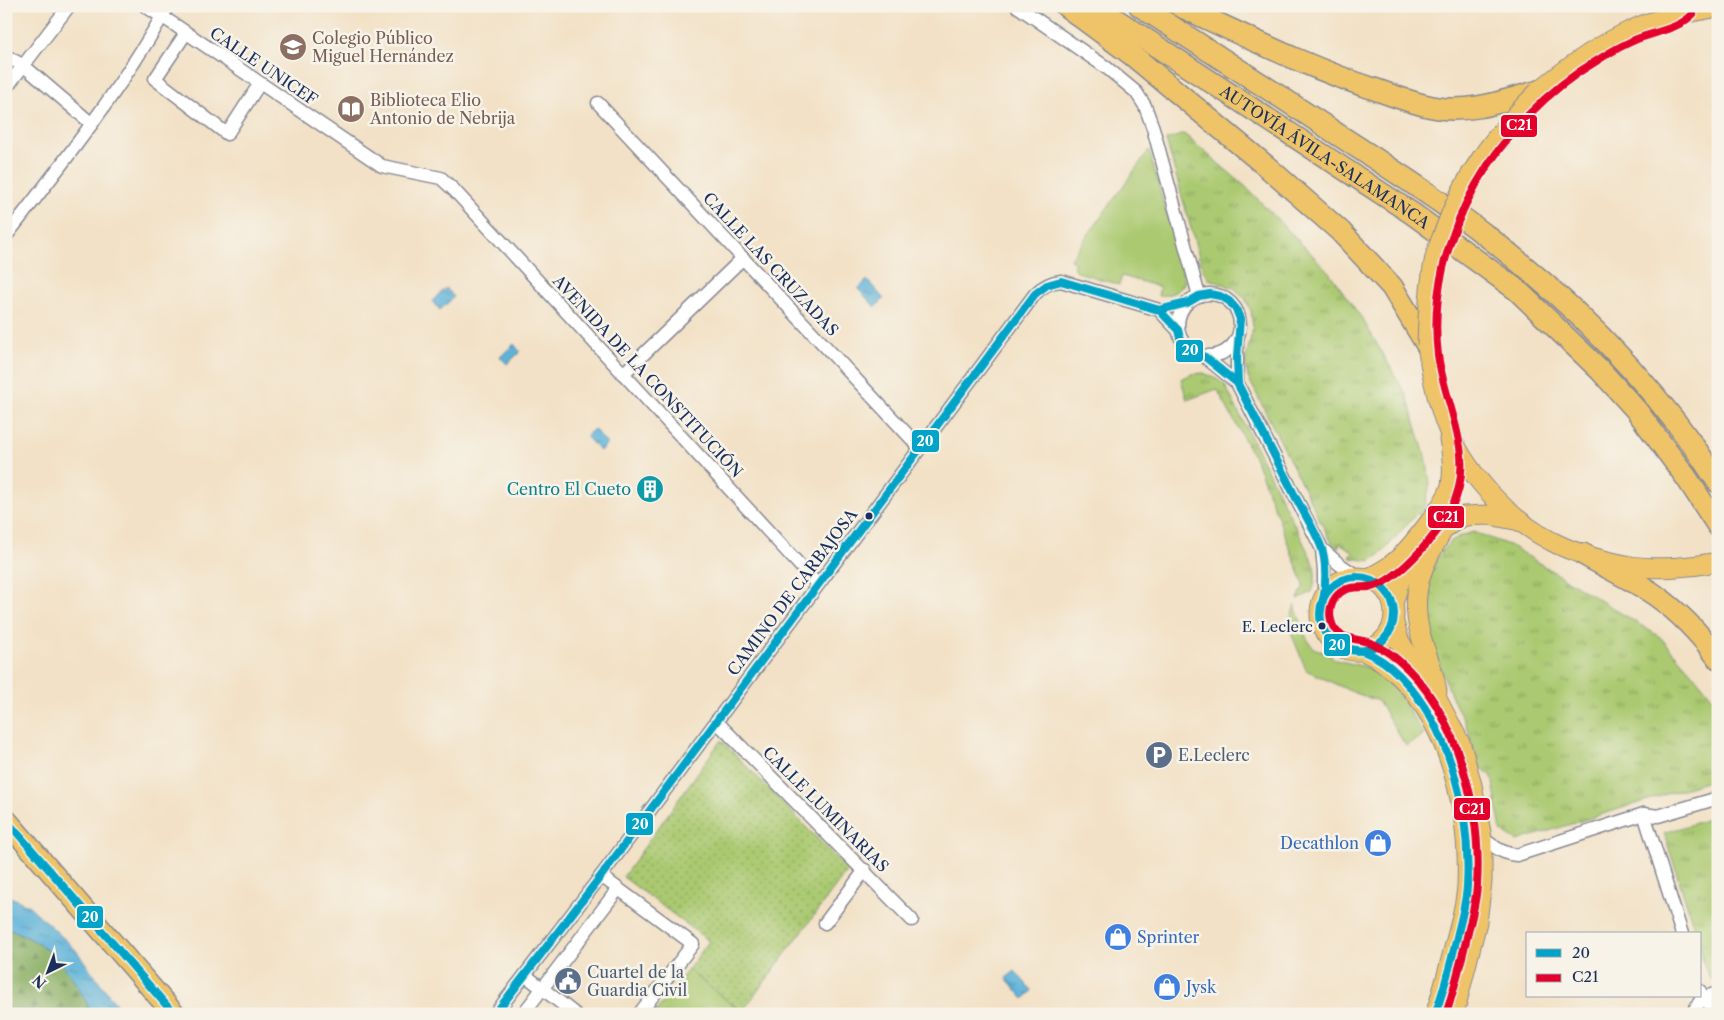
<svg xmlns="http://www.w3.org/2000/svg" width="1724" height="1020" font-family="'Libre Caslon Text',serif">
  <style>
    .grass { fill: url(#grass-tufts); stroke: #627c67 }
    .forest { fill: url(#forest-firs); stroke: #516e60 }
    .park { fill: url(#park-dots); stroke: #627c67 }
    .garden { fill: #aac970; stroke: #627c67 }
    .water { fill: url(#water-ripples); stroke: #3c709c }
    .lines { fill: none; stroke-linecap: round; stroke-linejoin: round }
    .street-casing { stroke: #868892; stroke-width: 15 }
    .primary-casing { stroke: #868892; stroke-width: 21 }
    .highway-casing { stroke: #868892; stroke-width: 24 }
    .street { stroke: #fff; stroke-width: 12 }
    .primary { stroke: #efc469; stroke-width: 19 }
    .highway { stroke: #efc469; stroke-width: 21 }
    .primary-bridge-casing { stroke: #868892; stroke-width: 21; stroke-linecap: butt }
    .primary-bridge { stroke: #efc469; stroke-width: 19 }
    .bus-1-casing { stroke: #f7f3e8; stroke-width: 11 }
    .bus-2-casing { stroke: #f7f3e8; stroke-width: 11 }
    .bus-1 { stroke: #01a3c8; stroke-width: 8 }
    .bus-2 { stroke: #e4002b; stroke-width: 8 }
    .bus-dot { fill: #1b2f5e; stroke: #f7f3e8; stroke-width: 2 }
    .labels { text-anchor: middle; stroke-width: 5; stroke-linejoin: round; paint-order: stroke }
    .bus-label { font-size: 15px; fill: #1b2f5e; stroke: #f7f3e8; text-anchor: end }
    .education-label { font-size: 16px; fill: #785e54; stroke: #f7f3e8; text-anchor: start }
    .street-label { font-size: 16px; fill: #1b2f5e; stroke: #f7f3e8 }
    .culture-label { font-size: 16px; fill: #0d838f; stroke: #f7f3e8; text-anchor: end }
    .service-label { font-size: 16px; fill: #4e5e75; stroke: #f7f3e8; text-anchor: start }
    .shop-label { font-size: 16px; fill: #366cbe; stroke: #f7f3e8; text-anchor: start }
    .line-badge { stroke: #f7f3e8; stroke-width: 2 }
    .badge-label { font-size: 14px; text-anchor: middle; font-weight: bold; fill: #fff }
  </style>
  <defs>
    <pattern id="grass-tufts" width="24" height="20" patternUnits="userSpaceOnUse" patternTransform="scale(1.25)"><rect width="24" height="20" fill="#aac970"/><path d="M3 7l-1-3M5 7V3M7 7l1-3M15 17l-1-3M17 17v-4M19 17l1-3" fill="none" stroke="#8aa45f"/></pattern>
    <pattern id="forest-firs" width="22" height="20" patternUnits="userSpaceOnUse" patternTransform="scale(1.25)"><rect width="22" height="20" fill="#87ad62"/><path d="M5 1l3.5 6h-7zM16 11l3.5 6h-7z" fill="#6e8d54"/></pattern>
    <pattern id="park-dots" width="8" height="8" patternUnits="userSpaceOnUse" patternTransform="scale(1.25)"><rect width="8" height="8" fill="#aac970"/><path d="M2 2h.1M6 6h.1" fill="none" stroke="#8aa45f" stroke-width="1.8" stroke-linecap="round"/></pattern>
    <pattern id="water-ripples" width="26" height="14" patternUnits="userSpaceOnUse" patternTransform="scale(1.25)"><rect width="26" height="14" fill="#5db2d9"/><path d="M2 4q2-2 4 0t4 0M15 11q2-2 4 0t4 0" fill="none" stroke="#4c91b3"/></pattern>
  </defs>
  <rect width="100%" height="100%" fill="#f7f3e8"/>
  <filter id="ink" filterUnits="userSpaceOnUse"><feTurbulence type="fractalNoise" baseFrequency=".02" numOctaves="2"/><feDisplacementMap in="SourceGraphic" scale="10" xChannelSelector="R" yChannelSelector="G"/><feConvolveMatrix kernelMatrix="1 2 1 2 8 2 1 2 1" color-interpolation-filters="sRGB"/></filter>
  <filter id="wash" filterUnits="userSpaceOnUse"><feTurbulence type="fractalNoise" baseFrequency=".0096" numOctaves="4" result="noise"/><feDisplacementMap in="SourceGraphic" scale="20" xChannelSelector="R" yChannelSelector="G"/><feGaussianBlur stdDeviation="1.12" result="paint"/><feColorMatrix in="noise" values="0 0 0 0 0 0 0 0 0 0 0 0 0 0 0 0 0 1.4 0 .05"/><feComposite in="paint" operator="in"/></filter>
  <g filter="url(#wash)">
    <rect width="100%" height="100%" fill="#f2e1c6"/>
    <g class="grass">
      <polygon points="1184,134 1246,187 1328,271 1363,320 1407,396 1427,462 1430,484 1424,509 1420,515 1417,513 1381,554 1370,561 1350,558 1353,552 1340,543 1337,549 1329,538 1248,377 1245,362 1253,328 1251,311 1245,298 1234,288 1209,279 1203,271 1166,140"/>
      <path d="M1204,373L1218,380L1225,385L1313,562C1316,573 1316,582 1312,592L1298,599L1304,585L1257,463L1217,389L1187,400L1181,379L1192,374Z"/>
      <path d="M1474,532L1511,546L1660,637L1700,682L1718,705V778L1517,841L1501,831L1492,776C1488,773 1483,770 1480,766C1474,753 1471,737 1465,723C1462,715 1456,708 1453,699C1436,658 1415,608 1435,564C1444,543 1452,538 1474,532Z"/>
      <path d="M1718,816V985H1717C1703,973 1700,951 1700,934H1696L1664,833Z"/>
    </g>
    <path class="forest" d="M6,927C54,947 70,968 92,1014H6Z"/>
    <polygon class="park" points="721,740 848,870 742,1012 688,970 709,941 623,877"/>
    <g class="garden">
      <path d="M1149,150L1185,281C1180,293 1169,295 1158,296L1160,287L1122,276L1119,285L1078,272L1073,267L1075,263L1070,260Z"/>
      <polygon points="1295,605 1306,637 1313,648 1325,652 1336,660 1366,667 1383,677 1396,690 1424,735 1406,746 1378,701 1350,691 1306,670 1292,635 1289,622"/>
      <polygon points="688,970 742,1012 741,1014 654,1014"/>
    </g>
    <g class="water">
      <polygon points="867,280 884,299 875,307 858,289"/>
      <polygon points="446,288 454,297 440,310 432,301"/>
      <polygon points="514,344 520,352 507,364 500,357"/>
      <polygon points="594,429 607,444 600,451 586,436"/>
      <path d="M6,895L28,905L75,949L123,1014H92C70,968 54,947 6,927Z"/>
      <polygon points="1015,971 1032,991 1024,999 1006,978"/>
    </g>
  </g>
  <g filter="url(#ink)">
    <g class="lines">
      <g class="street-casing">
        <g id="street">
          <polyline points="145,6 175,25 382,166 441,178 454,190 817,584"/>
          <polyline points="1017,6 1107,68 1136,92 1145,106 1153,128 1199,296"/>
          <polyline points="186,33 155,79 227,134 260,83"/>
          <polyline points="6,56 24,66 92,124"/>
          <polyline points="6,88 69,6"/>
          <polyline points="598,103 920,448"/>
          <path d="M6,236C64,162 122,88 168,6"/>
          <circle cx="1209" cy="325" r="31"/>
          <polyline points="1237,339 1237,383"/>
          <polyline points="1205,357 1237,383 1322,549 1339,564 1357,576"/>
          <polyline points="623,374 743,258"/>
          <polyline points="1322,549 1324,570 1324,596"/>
          <polyline points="716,721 912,920"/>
          <polyline points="1644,814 1682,934"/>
          <path d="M1482,838C1494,846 1502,854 1517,855L1644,814L1658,816L1718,798"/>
          <polyline points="601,876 693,944 639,1014"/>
          <polyline points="825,923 865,870"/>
          <polyline points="525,975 575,1014"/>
          <polyline points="1700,991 1702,998 1718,1011"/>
          <path d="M495,1014L601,876L1035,294C1043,286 1050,282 1061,281L1159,310L1178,330"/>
          <polyline points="523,1014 618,889"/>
          <polyline points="1692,1014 1702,998 1718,993"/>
        </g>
      </g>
      <g class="primary-casing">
        <g id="primary">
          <path d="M1539,91C1569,66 1600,44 1636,28C1661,17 1691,12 1718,7"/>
          <path d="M1427,345C1431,371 1436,397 1445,422C1463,470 1506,518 1551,541C1575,554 1604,561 1631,566C1656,570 1692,567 1718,562"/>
          <circle cx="1357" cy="614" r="37"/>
          <path d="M1369,578C1376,574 1385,570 1392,564C1407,553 1448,502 1451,485C1454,470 1452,454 1449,439"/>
          <polyline points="1393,604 1400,580 1407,566 1422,546 1433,535 1464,516 1489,515 1520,521"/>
          <polyline points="1394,623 1399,640 1410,659 1437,699 1461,745 1472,785 1482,838 1482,882 1477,922 1454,1014"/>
          <path d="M1363,651C1443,688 1471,804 1467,885C1466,906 1459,928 1454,948C1448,970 1443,993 1435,1014"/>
          <path d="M1437,692C1435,674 1427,657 1422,640C1414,614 1414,589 1425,564C1430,552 1437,541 1443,530"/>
        </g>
      </g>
      <g class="highway-casing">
        <g id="highway">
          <polyline points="1066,6 1131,54 1266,166 1340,231 1392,287 1427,345"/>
          <path id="s1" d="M1095,6L1413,214L1517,290L1600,370L1637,411L1686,477L1718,526"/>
          <path d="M1140,6C1206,49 1272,91 1337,134C1388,167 1440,200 1488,237C1577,306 1657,387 1718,482"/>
          <path d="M1180,6C1245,36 1311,69 1380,91C1399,98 1419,105 1438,108C1473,113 1506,100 1539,91"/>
          <path d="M1583,554C1607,568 1632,579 1655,595C1679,612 1700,634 1718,658"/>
          <polyline points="6,820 174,1014"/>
        </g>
      </g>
      <use href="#street" class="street"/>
      <use href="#primary" class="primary"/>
      <use href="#highway" class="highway"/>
      <g class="primary-bridge-casing">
        <path id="primary-bridge" d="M1427,345C1428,315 1429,286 1435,257C1437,249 1441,240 1444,232C1464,174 1496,134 1539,91"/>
      </g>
      <use href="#primary-bridge" class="primary-bridge"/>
      <g class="bus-1-casing">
        <g id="bus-1">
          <polyline points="1126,300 1159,310 1178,330 1180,338 1190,351 1205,357 1237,383 1250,408"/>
          <circle cx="1357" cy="614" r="37"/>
          <polyline points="6,820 174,1014"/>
          <path d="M495,1014L601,876L1035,294L1047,285L1061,281L1159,310L1187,303L1199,296L1210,294L1220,296L1229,301L1236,309L1240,319L1237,358L1238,384C1257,422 1277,460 1296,498C1304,513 1317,534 1322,549C1326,562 1326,581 1324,594C1322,608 1317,617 1324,631C1336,653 1347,646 1365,652C1378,657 1390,666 1399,675C1451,728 1471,814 1467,886C1466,904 1460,923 1456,941C1450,966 1444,990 1435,1014"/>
        </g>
      </g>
      <g class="bus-2-casing">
        <path id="bus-2" d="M1446,1014C1454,990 1460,965 1466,941C1470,923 1476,904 1477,885C1482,811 1457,709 1398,660C1390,653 1380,647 1371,643C1355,637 1335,641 1331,620C1328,609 1333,598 1341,592C1352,584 1366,590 1378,585C1403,574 1439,533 1451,509C1478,457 1445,407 1438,355C1424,238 1499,118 1598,60C1610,52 1623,45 1637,39C1657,31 1677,30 1693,14"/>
      </g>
      <use href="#bus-1" class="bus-1"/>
      <use href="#bus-2" class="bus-2"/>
    </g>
  </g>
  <defs>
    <g id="school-disc" transform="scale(1.4375)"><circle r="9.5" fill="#8d6e63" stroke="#f7f3e8"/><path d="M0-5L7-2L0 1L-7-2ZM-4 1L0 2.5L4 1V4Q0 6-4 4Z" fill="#fff"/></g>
    <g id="library-disc" transform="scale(1.4375)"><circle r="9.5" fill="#8d6e63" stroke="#f7f3e8"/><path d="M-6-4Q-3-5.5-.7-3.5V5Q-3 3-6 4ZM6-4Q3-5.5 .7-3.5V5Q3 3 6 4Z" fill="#fff"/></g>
    <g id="building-disc" transform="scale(1.4375)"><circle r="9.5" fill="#0f9aa8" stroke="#f7f3e8"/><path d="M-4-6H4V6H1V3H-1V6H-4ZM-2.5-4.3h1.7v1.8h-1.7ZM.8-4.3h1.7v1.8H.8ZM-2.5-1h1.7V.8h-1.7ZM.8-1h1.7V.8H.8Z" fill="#fff"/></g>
    <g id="parking-disc" transform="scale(1.4375)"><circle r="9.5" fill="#5c6f8a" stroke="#f7f3e8"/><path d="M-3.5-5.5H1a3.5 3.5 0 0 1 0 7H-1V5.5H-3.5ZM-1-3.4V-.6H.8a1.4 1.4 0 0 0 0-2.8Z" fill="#fff"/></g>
    <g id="shop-disc" transform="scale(1.4375)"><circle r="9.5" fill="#3f7fe0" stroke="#f7f3e8"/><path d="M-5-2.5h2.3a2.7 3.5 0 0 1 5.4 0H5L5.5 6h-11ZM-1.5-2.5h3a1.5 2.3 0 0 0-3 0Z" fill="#fff"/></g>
    <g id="civic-disc" transform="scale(1.4375)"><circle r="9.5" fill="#5c6f8a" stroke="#f7f3e8"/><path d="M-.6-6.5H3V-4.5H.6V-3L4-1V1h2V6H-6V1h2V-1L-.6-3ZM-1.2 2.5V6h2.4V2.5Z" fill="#fff"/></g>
  </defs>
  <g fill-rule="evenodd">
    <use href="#school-disc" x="293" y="47"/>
    <use href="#library-disc" x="351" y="109"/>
    <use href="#building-disc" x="650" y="489"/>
    <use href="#parking-disc" x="1159" y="755"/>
    <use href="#shop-disc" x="1378" y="843"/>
    <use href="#shop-disc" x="1118" y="937"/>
    <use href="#civic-disc" x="568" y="981"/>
    <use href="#shop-disc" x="1167" y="987"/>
  </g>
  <g class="bus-dot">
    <circle cx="869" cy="516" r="4.5"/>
    <circle cx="1322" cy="626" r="4.5"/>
  </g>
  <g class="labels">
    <g class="bus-label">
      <text x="1313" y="632">E. Leclerc</text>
    </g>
    <g class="education-label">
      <text x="312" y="44">Colegio Público<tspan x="312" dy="18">Miguel Hernández</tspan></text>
      <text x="370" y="106">Biblioteca Elio<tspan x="370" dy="18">Antonio de Nebrija</tspan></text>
    </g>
    <g class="street-label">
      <text transform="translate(264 66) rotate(34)" y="6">CALLE UNICEF</text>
      <text dy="6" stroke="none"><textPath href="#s1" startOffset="275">AUTOVÍA ÁVILA-SALAMANCA</textPath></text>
      <text transform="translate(771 264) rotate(47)" y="6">CALLE LAS CRUZADAS</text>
      <text transform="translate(648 376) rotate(47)" y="6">AVENIDA DE LA CONSTITUCIÓN</text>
      <text transform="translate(792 592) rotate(-53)" y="6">CAMINO DE CARBAJOSA</text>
      <text transform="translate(826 809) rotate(45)" y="6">CALLE LUMINARIAS</text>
    </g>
    <g class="culture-label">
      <text x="631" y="495">Centro El Cueto</text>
    </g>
    <g class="service-label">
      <text x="1178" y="761">E.Leclerc</text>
      <text x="587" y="978">Cuartel de la<tspan x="587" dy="18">Guardia Civil</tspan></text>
    </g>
    <g class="shop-label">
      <text x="1359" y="849" text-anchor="end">Decathlon</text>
      <text x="1137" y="943">Sprinter</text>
      <text x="1186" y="993">Jysk</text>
    </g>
  </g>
  <g class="line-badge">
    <rect x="1500" y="114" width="38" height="24" rx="5" fill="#e4002b"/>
    <rect x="1175" y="339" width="29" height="24" rx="5" fill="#01a3c8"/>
    <rect x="911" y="429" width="29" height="24" rx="5" fill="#01a3c8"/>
    <rect x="1427" y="505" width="38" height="24" rx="5" fill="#e4002b"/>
    <rect x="1323" y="633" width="28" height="24" rx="5" fill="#01a3c8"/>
    <rect x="1453" y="797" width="38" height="24" rx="5" fill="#e4002b"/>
    <rect x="625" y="812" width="29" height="24" rx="5" fill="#01a3c8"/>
    <rect x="76" y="905" width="28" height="24" rx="5" fill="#01a3c8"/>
  </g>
  <g class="badge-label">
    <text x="1519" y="130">C21</text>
    <text x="1190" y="355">20</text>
    <text x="925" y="446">20</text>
    <text x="1446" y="522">C21</text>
    <text x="1337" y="650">20</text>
    <text x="1472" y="814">C21</text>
    <text x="640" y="829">20</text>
    <text x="90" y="922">20</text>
  </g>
  <rect width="1724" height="1020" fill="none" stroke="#f7f3e8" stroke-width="25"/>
  <rect x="1526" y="932" width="175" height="65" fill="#f7f3e8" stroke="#9fa5b1"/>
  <rect x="1536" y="949" width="25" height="8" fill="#01a3c8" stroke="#9fa5b1"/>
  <text x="1572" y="958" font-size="15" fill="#1b2f5e">20</text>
  <rect x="1536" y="974" width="25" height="8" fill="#e4002b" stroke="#9fa5b1"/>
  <text x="1572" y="982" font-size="15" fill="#1b2f5e">C21</text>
  <g transform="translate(48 972) rotate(222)" stroke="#f7f3e8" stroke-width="4" paint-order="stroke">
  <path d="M0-4L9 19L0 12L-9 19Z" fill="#1b2f5e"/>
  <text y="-8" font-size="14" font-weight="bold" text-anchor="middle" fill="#1b2f5e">N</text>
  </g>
</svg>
